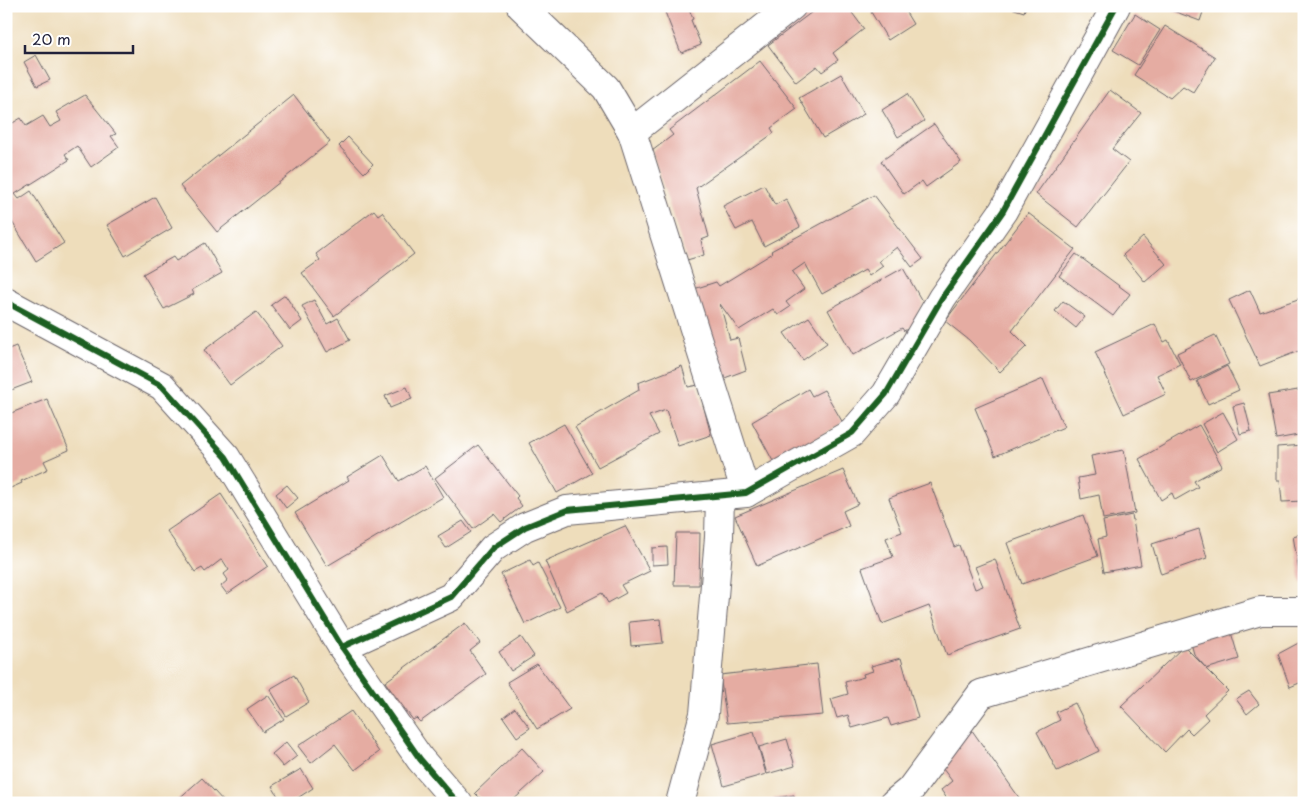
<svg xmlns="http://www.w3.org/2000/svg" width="1310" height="809" font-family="'Playpen Sans',sans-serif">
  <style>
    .building { fill: #e5aca2 }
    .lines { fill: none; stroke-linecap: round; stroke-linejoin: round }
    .street-casing { stroke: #696368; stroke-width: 30 }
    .street { stroke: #fff; stroke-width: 28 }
    .cycleway-casing { stroke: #fff; stroke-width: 9 }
    .cycleway { stroke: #1b5e20; stroke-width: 6 }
  </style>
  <rect width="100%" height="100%" fill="#fff"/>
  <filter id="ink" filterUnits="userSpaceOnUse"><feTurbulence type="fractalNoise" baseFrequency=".02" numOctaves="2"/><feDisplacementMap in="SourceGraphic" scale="10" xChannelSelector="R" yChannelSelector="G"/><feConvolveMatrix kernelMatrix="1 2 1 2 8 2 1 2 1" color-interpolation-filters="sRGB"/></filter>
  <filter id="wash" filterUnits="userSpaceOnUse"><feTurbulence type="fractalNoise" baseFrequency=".0096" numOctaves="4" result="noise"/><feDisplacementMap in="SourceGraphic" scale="20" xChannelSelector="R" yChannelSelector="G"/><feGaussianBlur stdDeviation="1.12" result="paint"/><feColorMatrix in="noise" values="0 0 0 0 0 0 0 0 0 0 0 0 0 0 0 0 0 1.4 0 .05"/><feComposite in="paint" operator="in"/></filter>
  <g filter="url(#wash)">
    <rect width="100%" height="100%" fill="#edb"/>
    <g id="blocks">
      <g class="building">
        <polygon points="678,6 688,6 693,19 691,20 701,45 681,53 665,12"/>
        <polygon points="820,6 847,6 864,29 833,53 838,60 822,72 817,66 796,82 768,45"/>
        <polygon points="881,6 902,6 913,24 888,40 871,12"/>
        <polygon points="1005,6 1026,6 1024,12"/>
        <polygon points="1160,6 1205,6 1200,21"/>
        <polygon points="1135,14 1160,30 1138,65 1113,50"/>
        <polygon points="1165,26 1215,57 1193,92 1183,86 1170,98 1134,75"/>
        <polygon points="36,55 50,80 37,86 24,62"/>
        <polygon points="760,61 797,109 771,128 774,133 696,188 709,237 701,240 704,255 687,260 652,151 673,135 669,130"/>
        <polygon points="841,74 864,114 823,138 799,98"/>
        <polygon points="1110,90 1141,113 1112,149 1129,162 1078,227 1036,194"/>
        <polygon points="907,94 924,121 898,137 882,110"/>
        <polygon points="85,95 116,134 111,136 119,147 91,167 77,146 65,154 69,160 15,194 19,199 31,191 64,243 36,261 6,212 6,127 21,118 26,126 43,116 50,127 61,121 56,112"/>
        <polygon points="294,95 330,142 217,232 180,186"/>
        <polygon points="934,124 961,162 926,187 922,181 904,194 881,161"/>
        <polygon points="348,137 373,164 364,173 339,146"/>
        <polygon points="764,185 775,205 786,199 800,227 764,246 752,222 736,230 723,206"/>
        <polygon points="874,195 923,259 912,267 897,247 879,261 883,266 869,276 865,270 822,294 805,263 792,272 804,289 786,302 790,307 778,315 773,309 739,330 720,304 730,340 738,338 746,370 722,379 694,289 716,282 719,286 773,253 771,251"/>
        <polygon points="155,197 172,228 125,256 107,225"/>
        <polygon points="374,210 378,215 382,212 414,254 334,316 302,273 320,260 316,254"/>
        <polygon points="1028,213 1075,249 1012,331 1027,346 1000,372 969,340 945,321"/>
        <polygon points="1143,237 1166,264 1145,282 1123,255"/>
        <polygon points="205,243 222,273 192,290 194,294 164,309 143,274 173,257 176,261"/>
        <polygon points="1076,254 1130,294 1113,316 1059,276"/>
        <polygon points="903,268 923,303 912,326 904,331 902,328 853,355 828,310"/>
        <polygon points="1250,290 1260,312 1304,297 1304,349 1260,366 1229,300"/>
        <polygon points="285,295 302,321 290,330 271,305"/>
        <polygon points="314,300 327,324 338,318 350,340 327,352 302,306"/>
        <polygon points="1063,301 1085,317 1076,328 1055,311"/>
        <polygon points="256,312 282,346 230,385 204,350"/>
        <polygon points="809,317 827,343 803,360 784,333"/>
        <polygon points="1155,324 1164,342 1168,340 1180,364 1157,375 1166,394 1124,414 1095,352"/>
        <polygon points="1215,335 1229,364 1191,382 1177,353"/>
        <polygon points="16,346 32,382 6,392 6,350"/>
        <polygon points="682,366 688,387 698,385 711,435 678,446 666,410 649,416 659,434 598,467 575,427 639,390 638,383"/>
        <polygon points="1227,366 1239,390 1208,404 1197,381"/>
        <polygon points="1043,379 1064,427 995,456 975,408"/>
        <polygon points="407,387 412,399 390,408 385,396"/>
        <polygon points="808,389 812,396 824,390 843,423 774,463 752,422"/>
        <polygon points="1304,389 1304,434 1276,439 1268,395"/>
        <polygon points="47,399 69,450 44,461 48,469 21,481 22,483 6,490 6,415"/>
        <polygon points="1244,403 1251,431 1240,434 1233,406"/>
        <polygon points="1223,412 1238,439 1217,452 1202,424"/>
        <polygon points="564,424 592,473 557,493 529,443"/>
        <polygon points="1199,425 1222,466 1194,481 1198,487 1175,500 1172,493 1161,500 1139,459"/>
        <polygon points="478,445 518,496 516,498 522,506 501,522 494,514 473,529 435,478"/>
        <polygon points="1304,445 1304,501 1282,502 1280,480 1277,480 1277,447"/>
        <polygon points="1124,450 1135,513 1103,519 1099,495 1081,499 1078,478 1095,475 1091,456"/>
        <polygon points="383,455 399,481 425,466 443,497 327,566 295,513 349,480 347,477"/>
        <polygon points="843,470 858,504 843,511 849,526 757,566 735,516"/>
        <polygon points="930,483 954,547 959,545 975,589 983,586 975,567 995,559 1020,629 947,655 929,606 882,624 862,568 893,557 886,538 902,532 889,498"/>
        <polygon points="287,485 298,498 286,508 276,494"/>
        <polygon points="221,494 268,566 227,594 221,586 228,580 224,574 229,570 222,559 205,572 202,568 195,572 167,531"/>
        <polygon points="1083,515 1098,556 1022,584 1007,543"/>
        <polygon points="1132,515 1141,565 1104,572 1098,539 1106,537 1103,521"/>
        <polygon points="463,521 471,532 446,548 438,536"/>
        <polygon points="625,526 650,571 621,585 626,593 608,603 602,593 567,611 545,561"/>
        <polygon points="1199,529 1207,558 1161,574 1152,544"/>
        <polygon points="676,533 700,533 699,585 674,585"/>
        <polygon points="1304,533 1304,583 1301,583 1293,536"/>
        <polygon points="667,547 668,564 652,565 652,548"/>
        <polygon points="530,560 533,566 538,563 560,607 525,624 501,574"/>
        <polygon points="660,619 663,643 631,646 629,622"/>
        <polygon points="465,623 480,643 470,651 486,674 420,722 416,718 413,720 385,682"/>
        <polygon points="1230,629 1239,659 1206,669 1228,691 1204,714 1208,719 1192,734 1187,729 1165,752 1121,706 1184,646 1206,668 1194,654 1190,640"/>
        <polygon points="521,637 534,656 511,671 499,652"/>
        <polygon points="1304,640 1304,681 1290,687 1278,654"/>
        <polygon points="901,658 918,718 891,726 888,718 852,728 848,715 837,718 831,699 848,694 845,682 864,677 863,674 873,671 871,666"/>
        <polygon points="537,664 570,709 537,729 507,682"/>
        <polygon points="817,664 823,715 727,723 720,675"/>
        <polygon points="294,675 309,702 286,716 270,689"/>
        <polygon points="1249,691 1259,704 1247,714 1236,699"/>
        <polygon points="268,695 284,719 263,732 247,709"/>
        <polygon points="1075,703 1099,751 1057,771 1037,732 1060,720 1056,712"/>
        <polygon points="515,708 530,728 517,737 503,717"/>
        <polygon points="351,711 379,752 355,770 335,744 311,763 298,746"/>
        <polygon points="969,726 1020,799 1015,803 950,803 941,790 952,781 940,765"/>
        <polygon points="754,732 766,774 724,786 712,744"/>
        <polygon points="787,739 795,766 767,774 759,747"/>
        <polygon points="286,742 297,756 283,767 272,754"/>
        <polygon points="522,748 544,772 510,803 485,803 475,793"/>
        <polygon points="301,769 313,788 290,803 282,803 272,786"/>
        <polygon points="202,778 225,803 177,803 176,801"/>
        <polygon points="794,795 795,803 754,803 754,802"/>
      </g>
    </g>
  </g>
  <g filter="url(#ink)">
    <use href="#blocks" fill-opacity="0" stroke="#696368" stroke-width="1"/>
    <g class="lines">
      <g class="street-casing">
        <g id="street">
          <polyline points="521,6 606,88 632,132 746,493"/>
          <polyline points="632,132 792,6"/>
          <polyline points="6,302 162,386 226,457 342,647 420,759 458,803"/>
          <polyline points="342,647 451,597 493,548 525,527 567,510 746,493 852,433 886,394 942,298 1003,211 1116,6"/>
          <polyline points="680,803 704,714 719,537 720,496"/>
          <polyline points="894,803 910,790 981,694 1260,611 1304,611"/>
        </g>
      </g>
      <use href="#street" class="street"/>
      <g class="cycleway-casing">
        <g id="cycleway">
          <polyline points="6,302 162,386 226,457 342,647 420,759 458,803"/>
          <polyline points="342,647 451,597 493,548 525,527 567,510 746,493 852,433 886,394 942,298 1003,211 1116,6"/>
        </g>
      </g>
      <use href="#cycleway" class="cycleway"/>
    </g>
  </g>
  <rect width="1310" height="809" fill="none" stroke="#fff" stroke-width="25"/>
  <path d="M25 45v8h108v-8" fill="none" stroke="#22223b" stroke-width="2.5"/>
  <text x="32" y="45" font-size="15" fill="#22223b" stroke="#ffffff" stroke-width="4" paint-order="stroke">20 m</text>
</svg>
